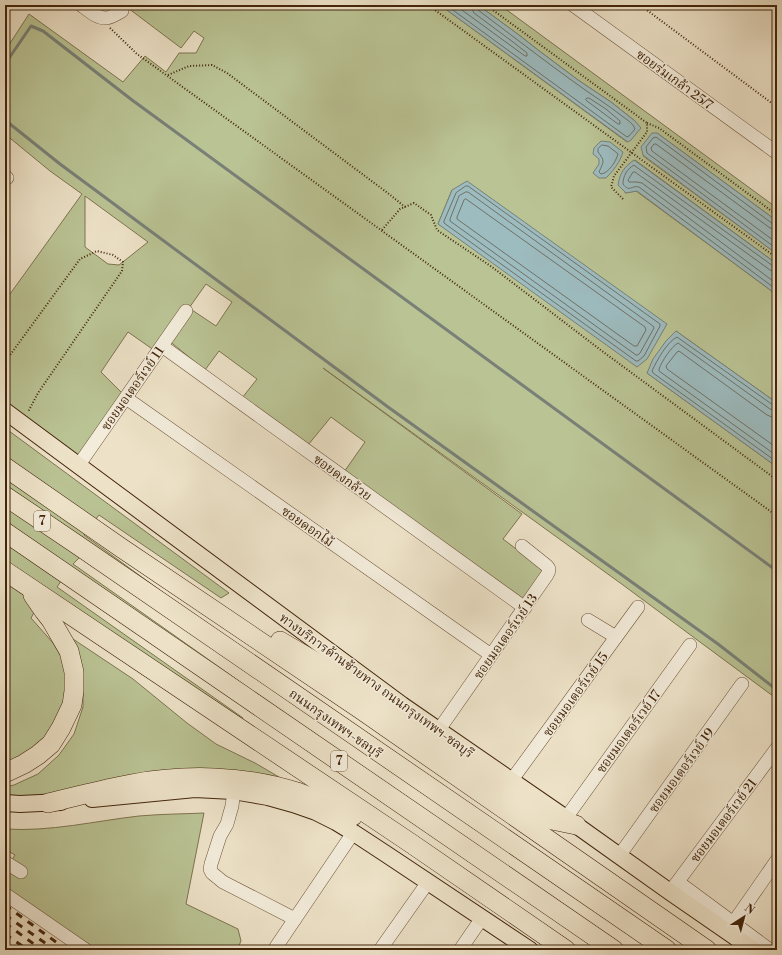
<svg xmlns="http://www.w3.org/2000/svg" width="782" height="955" font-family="'Libre Bodoni','Noto Serif Thai',serif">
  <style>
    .green { fill: #bac394; stroke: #7e744f; fill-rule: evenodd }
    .water { fill: #9dbcc0; stroke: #798077 }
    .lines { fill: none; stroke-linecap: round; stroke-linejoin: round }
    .shore { stroke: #707065; stroke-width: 1 }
    .stream { stroke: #798077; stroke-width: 3 }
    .minor-casing { stroke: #6e543a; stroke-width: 14 }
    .major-casing { stroke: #43250a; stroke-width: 18 }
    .highway-casing { stroke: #43250a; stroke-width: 20 }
    .path { stroke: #43250a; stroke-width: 2; stroke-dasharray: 1 2; stroke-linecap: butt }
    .minor { stroke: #f3ecdb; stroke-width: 13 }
    .major { stroke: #ede2c8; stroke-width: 16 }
    .highway { stroke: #ede2c8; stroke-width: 19 }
    .rail { stroke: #43250a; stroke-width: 3; stroke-dasharray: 7 7; stroke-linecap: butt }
    .labels { text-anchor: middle; stroke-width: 3; stroke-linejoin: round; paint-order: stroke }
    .shield { fill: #f3ecdb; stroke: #786149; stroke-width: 1 }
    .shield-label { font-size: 12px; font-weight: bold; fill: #43250a }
    .street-label { font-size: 13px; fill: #43250a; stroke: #f3ecdb }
  </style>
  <rect width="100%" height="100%" fill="#ede2c8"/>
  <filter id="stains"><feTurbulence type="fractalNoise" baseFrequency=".005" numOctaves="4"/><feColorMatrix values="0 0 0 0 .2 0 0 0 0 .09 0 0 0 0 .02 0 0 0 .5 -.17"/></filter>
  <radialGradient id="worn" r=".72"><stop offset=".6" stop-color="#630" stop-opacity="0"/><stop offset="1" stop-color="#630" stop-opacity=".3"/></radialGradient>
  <g class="green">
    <path d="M124,5H440L627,142L635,121L611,102L578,80L538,50L519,35L478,5H500L777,208V221L657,133L643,156L777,254V264L635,160L625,193L636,191L777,295V403L676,331L647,373L777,467V699L623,585L323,368L522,514L503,539L544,570L523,601L344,472L365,442L331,417L308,445L242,398L257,379L219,351L205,370L168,340L158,353L128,332L101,372L130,401L79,461L5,406V301L82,194L50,171L5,134V51L29,14L123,82L145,56L166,72L179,53H196L204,38L194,31L181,48ZM452,190L666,324L657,340L438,224ZM85,196L148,242L119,265L108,264L85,247ZM206,284L232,302L216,326L189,308Z"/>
    <polygon points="5,428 229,593 221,598 99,515 84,535 205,623 89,548 73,564 290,717 70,568 57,587 243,718 240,724 46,591 31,618 53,643 66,665 69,681 54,734 5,769"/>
    <polygon points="64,633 133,679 187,723 216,744 255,763 303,791 64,797 5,799 5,787 14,785 38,774 59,755 74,734 83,707 83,684"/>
    <path d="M204,813L186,904L238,929L241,941L237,950H79L5,898V871L15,855L5,849V829C50,832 95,821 139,816C161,814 183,814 204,813Z"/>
  </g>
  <g class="water">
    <polygon points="440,5 478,5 519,35 538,50 578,80 611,102 635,121 641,128 631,140 628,142"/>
    <polygon points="652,133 657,133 777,221 777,254 643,155 641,147"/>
    <path d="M601,141L610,142L623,152C620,162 614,170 606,178H599L593,173L599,164V159L593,154L594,148Z"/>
    <path d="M634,160L777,264V295L637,191L626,193L618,185C620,173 624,167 634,160Z"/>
    <polygon points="467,181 667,324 647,359 637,367 438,224 452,190"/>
    <polygon points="676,331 777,403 777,467 647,373 653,359 666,341"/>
  </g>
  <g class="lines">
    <g class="shore">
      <path d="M446,5L627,137L629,136L635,129C633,123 627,120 622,116C607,104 590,94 574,82C542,59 510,34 478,10L476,8V5"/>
      <polyline points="455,5 525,56 527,56 527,53 513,42 474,13 472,9 471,5"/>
      <polygon points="587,98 589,98 606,109 620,121 620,124 618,124 587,101 586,100"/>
      <path d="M602,145L608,146L617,153L618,154C616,161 609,173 601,174L599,172C604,161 605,161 598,152V149Z"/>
      <polygon points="466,186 468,186 660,324 660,326 644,356 638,361 636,361 444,223 444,221 456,193"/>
      <polygon points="466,192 468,192 653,326 654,328 640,353 638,355 636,355 450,221 450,219 459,196"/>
      <polygon points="466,199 645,327 646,330 637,346 634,346 457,219 457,217 464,200"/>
      <polyline points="777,224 773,224 656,137 653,138 646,147 647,153 777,249"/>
      <polyline points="777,229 770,228 656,144 654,144 651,148 652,151 777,243"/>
      <path d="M777,267L773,266L635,166L634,165C627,169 623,176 623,184C630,193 631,185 639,187L777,290"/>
      <polyline points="777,272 770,270 635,172 633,172 628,180 629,182 637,182 642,183 777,284"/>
      <path d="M777,406L773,405L677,337C667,342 657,360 652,371L653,373L777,462"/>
      <path d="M777,411L770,409L678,343C671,347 662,361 659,369V371L777,456"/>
      <polyline points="777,417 772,417 767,415 679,351 677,352 666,366 667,369 777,448"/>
    </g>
    <g class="stream">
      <polyline points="5,64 31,26 43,31 132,100 777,571"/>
      <polyline points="5,120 60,164 388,407 718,644 777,690"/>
    </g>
    <g class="minor-casing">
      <g id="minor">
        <path d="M81,5C88,10 97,19 107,18C112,17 117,14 122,11"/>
        <polyline points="573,5 777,153"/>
        <polyline points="5,176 7,178"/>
        <polyline points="162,346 525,608"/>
        <polyline points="126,398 491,655"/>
        <polyline points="78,466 186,311"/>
        <polyline points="588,620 616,637"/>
        <path d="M438,731L547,575C549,572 550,569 547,566L522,546"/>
        <polyline points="511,781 638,607"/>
        <polyline points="234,791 232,806 230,813 227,824 220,836 211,864 210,869 212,873 223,882 295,919"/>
        <polyline points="566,818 690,645"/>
        <polyline points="619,856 742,684"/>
        <polyline points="5,862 21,872"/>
        <polyline points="678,882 770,950"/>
        <polyline points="670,892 777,748"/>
        <polyline points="5,894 86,950"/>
        <polyline points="729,929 777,860"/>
        <polyline points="274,950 353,833"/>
        <polyline points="380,950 428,882"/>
        <polyline points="460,950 482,918"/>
      </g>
    </g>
    <g class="major-casing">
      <g id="major">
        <polyline points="5,411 402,705 576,825 670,892 754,950"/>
        <polyline points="92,799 195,789 233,791 268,797 293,804 316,812 336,822 354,833 386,854 530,950"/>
        <polyline points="5,803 20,804 61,802"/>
      </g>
    </g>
    <g class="highway-casing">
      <g id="highway">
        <polyline points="5,467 120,547 360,709 707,950"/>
        <polyline points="5,496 79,546 667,950"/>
        <polyline points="5,532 614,950"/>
        <polyline points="5,571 412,844 566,950"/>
        <polyline points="280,641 319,664 552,820 576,825"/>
        <polyline points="5,773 24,764 38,755 51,744 61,728 72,705 74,691 74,672 69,651 51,620 44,611 33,595"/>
        <path d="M48,803C75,797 103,789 131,784C185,774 244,775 297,792C316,799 335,807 353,816"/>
      </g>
    </g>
    <g class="path">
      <polyline points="428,5 777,258"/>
      <polyline points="486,5 647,123 647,132 614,176 611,187 624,200"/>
      <polyline points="640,5 777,107"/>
      <polyline points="110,28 137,54 777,516"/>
      <polyline points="168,75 189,66 212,65 227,73 389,194 405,207"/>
      <polyline points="647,123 659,128 777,215"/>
      <polyline points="382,230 400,209 414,203 431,215 437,230 492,267 602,351 777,480"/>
      <polyline points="5,362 80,259 97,251 113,255 123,262 122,271 38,393 28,412"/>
    </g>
    <use href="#minor" class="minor"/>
    <use href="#major" class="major"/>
    <use href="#highway" class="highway"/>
    <g class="rail">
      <polyline points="5,905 67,950"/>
      <polyline points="5,915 55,950"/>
      <polyline points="5,923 42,950"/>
      <polyline points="5,934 28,950"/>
      <polyline points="5,945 13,950"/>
    </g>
  </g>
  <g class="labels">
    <g class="shield">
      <rect x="34" y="511" width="16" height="20" rx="3"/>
      <rect x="331" y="751" width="16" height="20" rx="3"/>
    </g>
    <g class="shield-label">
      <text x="42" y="525">7</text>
      <text x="339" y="765">7</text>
    </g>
    <g class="street-label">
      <text transform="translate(675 79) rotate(36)" y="5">ซอยร่มเกล้า 25/7</text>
      <text transform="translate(132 388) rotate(-55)" y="5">ซอยมอเตอร์เวย์ 11</text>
      <text transform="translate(343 477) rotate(36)" y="5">ซอยดงกล้วย</text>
      <text transform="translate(308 526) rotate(35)" y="5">ซอยดอกไม้</text>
      <text transform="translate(505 636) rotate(-55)" y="5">ซอยมอเตอร์เวย์ 13</text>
      <text transform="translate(377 685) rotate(36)" y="5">ทางบริการด้านซ้ายทาง ถนนกรุงเทพฯ-ชลบุรี</text>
      <text transform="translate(575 694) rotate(-54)" y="5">ซอยมอเตอร์เวย์ 15</text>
      <text transform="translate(336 723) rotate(35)" y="5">ถนนกรุงเทพฯ-ชลบุรี</text>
      <text transform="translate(628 731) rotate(-54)" y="5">ซอยมอเตอร์เวย์ 17</text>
      <text transform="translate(681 770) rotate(-54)" y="5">ซอยมอเตอร์เวย์ 19</text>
      <text transform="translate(723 820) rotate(-53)" y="5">ซอยมอเตอร์เวย์ 21</text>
    </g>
  </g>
  <rect width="782" height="955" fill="none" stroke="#ede2c8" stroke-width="20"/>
  <rect x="6" y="6" width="770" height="943" fill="none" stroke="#43250a" stroke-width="2"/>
  <rect x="10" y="10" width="762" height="935" fill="none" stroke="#43250a"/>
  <g transform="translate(744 917) rotate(36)" stroke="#f3ecdb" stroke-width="3" paint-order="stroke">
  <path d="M0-3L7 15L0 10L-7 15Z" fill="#43250a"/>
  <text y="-6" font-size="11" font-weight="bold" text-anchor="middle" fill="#43250a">N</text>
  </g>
  <rect width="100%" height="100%" filter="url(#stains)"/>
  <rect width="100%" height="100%" fill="url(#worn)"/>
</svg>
